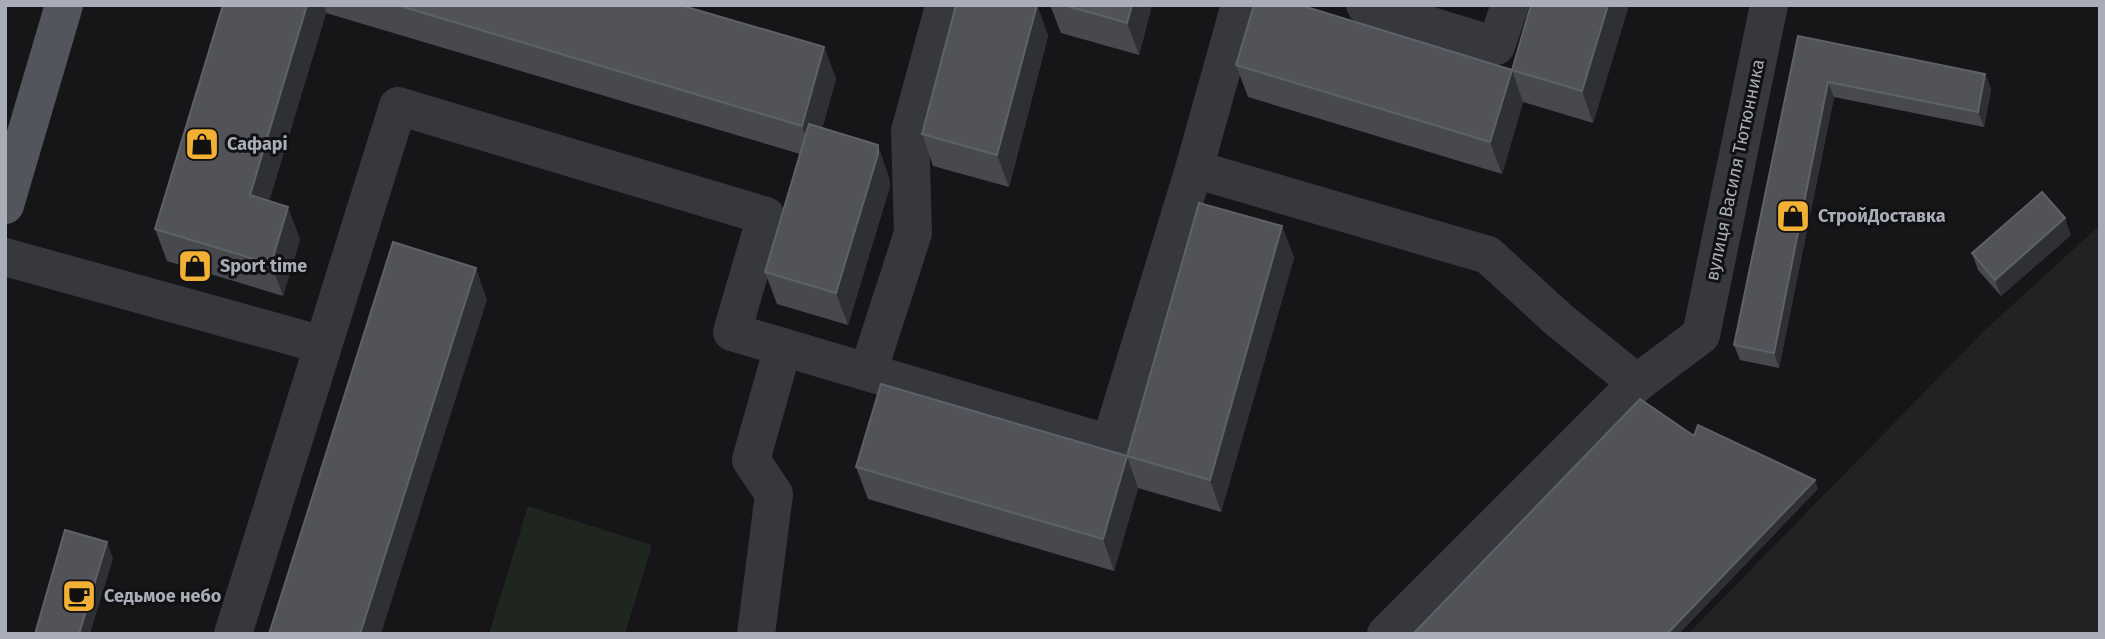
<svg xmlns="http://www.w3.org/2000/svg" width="2105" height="639" font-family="'Fira Sans',sans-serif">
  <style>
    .built { fill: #222225 }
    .green { fill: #1e261f }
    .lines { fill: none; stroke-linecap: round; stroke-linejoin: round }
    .minor { stroke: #37383d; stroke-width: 38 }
    .major { stroke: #53555c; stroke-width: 38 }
    .wall { fill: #47494d }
    .shaded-wall { fill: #2f3033 }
    .building { fill: #525359; stroke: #5f6168; stroke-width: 2 }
    .labels { text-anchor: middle; stroke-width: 6; stroke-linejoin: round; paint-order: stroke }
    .poi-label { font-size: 18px; font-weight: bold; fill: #a8adb8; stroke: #111113; text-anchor: start }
    .street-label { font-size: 18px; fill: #a8adb8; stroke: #111113 }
  </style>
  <rect width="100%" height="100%" fill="#161618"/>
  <polygon class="built" points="2100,225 2100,634 1688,634 1984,331"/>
  <polygon class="green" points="528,506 652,545 625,634 489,634"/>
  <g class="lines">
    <g class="minor">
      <polyline points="1240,5 1194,169 1488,255 1559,320 1637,383"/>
      <polyline points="1365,5 1405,18"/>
      <polyline points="1398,5 1405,18 1496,46 1510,5"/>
      <polyline points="5,257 323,345"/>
      <polyline points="868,372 913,233 910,131 942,14 961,5"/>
      <polyline points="233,634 398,106 766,216 732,332 1110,444 1194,169"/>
      <polyline points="756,634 774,494 751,460 783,347"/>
      <polyline points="1386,634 1637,383 1701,335 1769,5"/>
    </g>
    <polyline class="major" points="5,205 64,5"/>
  </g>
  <g class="wall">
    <polygon points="223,5 680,5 824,47 836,79 822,128 889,177 890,186 848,325 777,304 765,272 800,154 326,13 269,201 300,239 283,296 167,261 155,229"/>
    <polygon points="1037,5 1048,36 1009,187 933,166 922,134"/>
    <polygon points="1050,5 1152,5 1139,55 1061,33"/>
    <polygon points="1629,5 1593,123 1523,102 1502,174 1248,97 1236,65 1512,70"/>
    <polygon points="1798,36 1985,74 1991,89 1984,127 1834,97 1779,368 1740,360 1734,345"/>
    <polygon points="1282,226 1294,258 1221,512 1138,488 1114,571 868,499 856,467 1127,456"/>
    <polygon points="2071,235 2001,296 1978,270 1972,253"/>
  </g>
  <g class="shaded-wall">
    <polygon points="307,5 324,5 326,13 261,228 250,195"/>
    <polygon points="1037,5 1048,36 1009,187 997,155"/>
    <polygon points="1132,5 1152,5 1139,55 1127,23"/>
    <polygon points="1608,5 1629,5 1593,123 1582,91"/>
    <polygon points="824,47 836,79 814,158 802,126"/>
    <polygon points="1512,70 1523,102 1502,174 1490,142"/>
    <polygon points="1985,74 1991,89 1984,127 1978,112"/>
    <polygon points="1828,82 1834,97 1779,368 1774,353"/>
    <polygon points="878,145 889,177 890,186 848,325 836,293"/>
    <polygon points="288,207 300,239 283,296 271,264"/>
    <polygon points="2065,218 2071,235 2001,296 1995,280"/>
    <polygon points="1282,226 1294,258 1221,512 1210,480"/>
    <polygon points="476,268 487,300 381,634 360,634"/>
    <polygon points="1127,456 1138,488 1114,571 1103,539"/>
    <polygon points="1815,480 1818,489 1679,634 1667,634"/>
    <polygon points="107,542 113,559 90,634 79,634"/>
  </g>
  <g class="building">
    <polygon points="223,5 307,5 250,195 288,207 271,264 155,229"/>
    <polygon points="397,5 680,5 824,47 802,126"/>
    <polygon points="956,5 1037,5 997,155 922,134"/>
    <polygon points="1064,5 1132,5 1127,23"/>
    <polygon points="1254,5 1300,5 1512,70 1490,142 1236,65"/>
    <polygon points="1531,5 1608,5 1582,91 1512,70"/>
    <polygon points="1798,36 1985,74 1978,112 1828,82 1774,353 1734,345"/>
    <polygon points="809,124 878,145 878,154 836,293 765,272"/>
    <polygon points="2042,192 2065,218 1995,280 1972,253"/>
    <polygon points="1199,203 1282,226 1210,480 1127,456"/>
    <polygon points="393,242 476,268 360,634 269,634"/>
    <polygon points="881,384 1127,456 1103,539 856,467"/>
    <polygon points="1640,399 1694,436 1698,425 1815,480 1667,634 1413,634"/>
    <polygon points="65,530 107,542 79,634 35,634"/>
  </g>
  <defs>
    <g id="shop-square" transform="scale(1.75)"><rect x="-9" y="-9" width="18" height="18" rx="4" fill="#f2b134" stroke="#111113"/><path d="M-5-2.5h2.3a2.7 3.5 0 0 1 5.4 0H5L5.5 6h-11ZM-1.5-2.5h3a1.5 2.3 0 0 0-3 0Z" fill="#111"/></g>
    <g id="cafe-square" transform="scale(1.75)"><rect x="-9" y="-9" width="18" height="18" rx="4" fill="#f2b134" stroke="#111113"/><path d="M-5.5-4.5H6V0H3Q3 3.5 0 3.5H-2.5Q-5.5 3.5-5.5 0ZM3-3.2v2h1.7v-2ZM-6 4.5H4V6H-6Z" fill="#111"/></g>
  </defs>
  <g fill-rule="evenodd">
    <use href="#shop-square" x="202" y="144"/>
    <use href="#shop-square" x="1793" y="216"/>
    <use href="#shop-square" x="195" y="266"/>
    <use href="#cafe-square" x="79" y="596"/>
  </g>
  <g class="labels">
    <g class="poi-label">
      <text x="227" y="150">Сафарі</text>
      <text x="1818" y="222">СтройДоставка</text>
      <text x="220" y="272">Sport time</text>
      <text x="104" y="602">Седьмое небо</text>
    </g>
    <g class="street-label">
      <text transform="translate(1735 170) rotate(-78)" y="6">вулиця Василя Тютюнника</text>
    </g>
  </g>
  <rect width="2105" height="639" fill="none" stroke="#a8adb8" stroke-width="14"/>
</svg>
